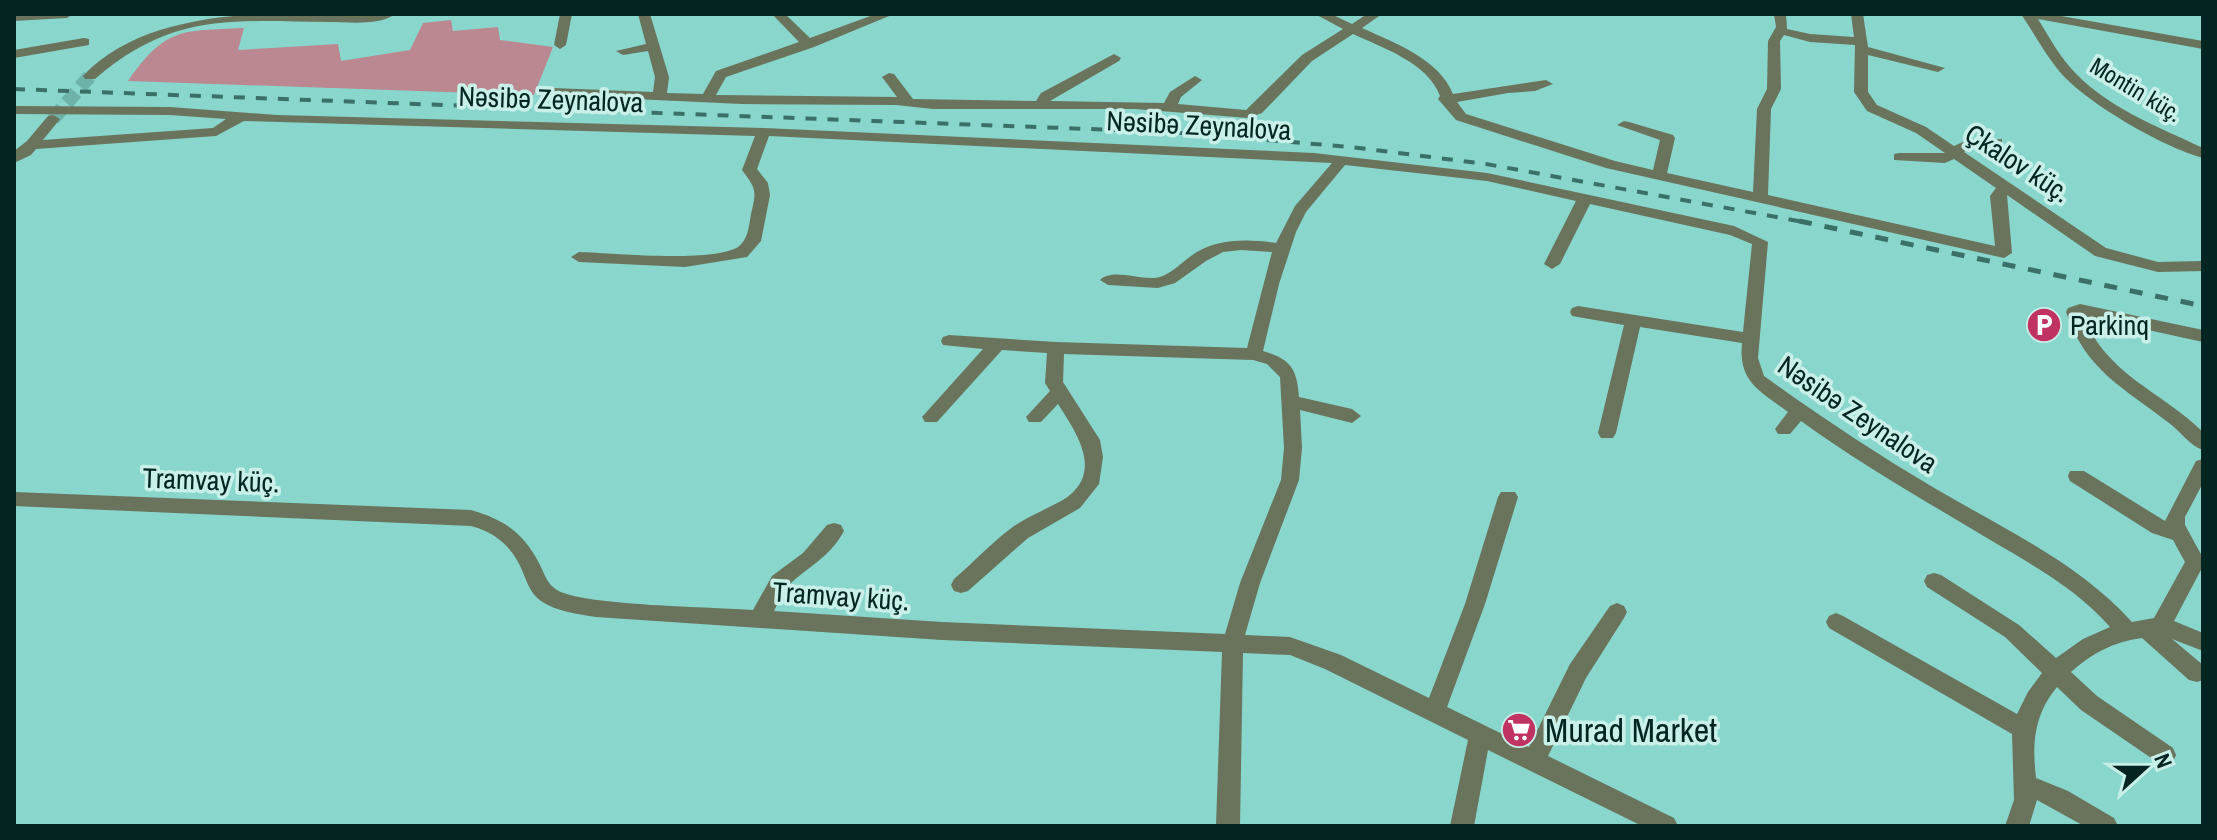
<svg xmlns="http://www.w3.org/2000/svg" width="2217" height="840" font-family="'Archivo Narrow',sans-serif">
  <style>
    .green { fill: #bb8892 }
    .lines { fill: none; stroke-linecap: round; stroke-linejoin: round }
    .minor-tunnel { stroke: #6db3aa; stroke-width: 14; stroke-dasharray: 14 7; stroke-linecap: butt }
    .minor { fill: #6a735c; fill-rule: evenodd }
    .rail-far1 { stroke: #3b7069; stroke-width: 4; stroke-dasharray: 11 11; stroke-linecap: butt }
    .rail { stroke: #3b7069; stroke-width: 5; stroke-dasharray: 13 13; stroke-linecap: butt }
    .labels { text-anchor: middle; stroke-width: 7; stroke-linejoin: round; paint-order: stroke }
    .far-street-label { font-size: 24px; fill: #022521; stroke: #c9efe9 }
    .street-label { font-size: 28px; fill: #022521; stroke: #c9efe9 }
    .poi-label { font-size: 28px; fill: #022521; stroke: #c9efe9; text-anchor: start }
    .near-poi-label { font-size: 34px; fill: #022521; stroke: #c9efe9; text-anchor: start }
  </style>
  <rect width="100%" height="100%" fill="#88d6cc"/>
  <path class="green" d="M451,20L453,31L498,27L500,40L553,47L534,95L128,81C166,27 181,31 244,28L238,50L338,44L341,61L410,50L423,23Z"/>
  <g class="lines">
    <polyline class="minor-tunnel" points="53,119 90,76"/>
    <g class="minor">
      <polygon points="14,14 73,14 67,18 14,21"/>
      <path d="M395,14C379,26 349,22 329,22C232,21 173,12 95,79H85L83,76C155,0 297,14 395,14Z"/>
      <polygon points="560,14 572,14 566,45 560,49 554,45"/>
      <path d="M638,14H650L669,77L667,93L703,94L716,71L799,42L772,14H785L810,38L876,14H894L814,47L726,77L716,95L897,97L882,77L889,73L894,74L913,99L1036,101L1041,93L1114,54L1121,58L1119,61L1050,101L1164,103L1170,92L1195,76L1202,80L1181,97L1178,104L1246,110L1302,55L1343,29L1315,14H1331L1352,24L1367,14H1382L1362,28C1395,43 1439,59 1453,94L1546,80L1553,84L1535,91L1508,93L1457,102L1466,114L1615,161L1653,170L1660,140L1617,125L1624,121L1629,122L1673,135L1675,138L1667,173L1753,192L1757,109L1767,89L1768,41L1776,27L1774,14H1786L1787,29L1810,34L1854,37L1851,14H1863L1868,47L1945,68L1938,72L1868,55V92L1877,105L1926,127L1954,146L1965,141L2002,139V145L1969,149L1964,152L2106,248L2158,262L2203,261V271L2158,272L2095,256L2007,195L2012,253L2004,258L1606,168L1456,120L1438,99L1440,96C1428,63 1383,48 1353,34L1312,61L1262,113L1248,118L1135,109H933L896,105L742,104L548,95V89L553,88L653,92L655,77L648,51L623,55L616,51L646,44ZM1784,35L1810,42L1855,45L1854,92L1867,111L1916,133L1945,153H1899L1894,154V160L1945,163L1954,159L1996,188L1990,196L1995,246L1768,195L1771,109L1781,89L1780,41Z"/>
      <path d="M2021,14H2050L2203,41V49L2038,19C2048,35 2057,52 2069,66C2104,107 2157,126 2203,148V158C2163,147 2086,103 2059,71C2045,54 2034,33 2021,14Z"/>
      <polygon points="84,38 89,39 89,45 14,58 14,50"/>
      <path d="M14,106L170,107L277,115L764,128L1314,153L1487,173L1734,226L1768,242L1758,358L1764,376C1821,417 1875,453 1936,489C2004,529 2079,563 2132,622L2154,618L2185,562L2173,540L2152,533L2070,481L2068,476L2070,471H2084L2165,521L2196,461L2203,459V483L2185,517V525L2203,558V566L2174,621L2203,633V651L2172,639L2203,665V680L2197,682L2189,680L2142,638C2113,642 2092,653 2071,672L2097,696L2173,748L2176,755L2173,762L2165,765L2157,762L2081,710L2057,687C2034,715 2032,743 2036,778L2068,791L2114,818L2118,826H2084L2037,800L2029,826H2005L2014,800L2012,734L1829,628L1826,622L1829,616L1836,613L1843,616L2017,714L2028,692L2042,673L2005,637L1927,587L1924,581L1927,575L1934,573L1941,575L2019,625L2056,658L2083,639L2110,627C2076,588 2031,564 1987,538C1924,500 1860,464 1801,421L1790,434H1778L1775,429L1788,412C1760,391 1738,382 1742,343L1640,327L1616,433L1613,438H1601L1598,433L1624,325L1572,316L1570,312L1572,308L1578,306L1743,332L1752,244L1730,235L1590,204L1560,264L1552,269L1544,264L1576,201L1487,181L1345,165L1306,212L1296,232L1279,284L1263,351C1291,359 1297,369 1299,397L1352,409L1361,416L1352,423L1300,410L1302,448L1299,480L1260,583L1245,635L1290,637L1341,655L1429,698L1465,604L1498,497L1501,492H1515L1518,497L1485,604L1447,707L1529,747L1570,664L1610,606L1617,603L1624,606L1627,612L1624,618L1586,678L1548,756L1674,818L1678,826H1642L1488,750L1474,826H1450L1468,740L1325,669L1290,655L1243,653L1240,826H1216L1222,652L942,640L596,617C578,614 557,612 541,601C532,595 528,585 524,575C514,549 498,533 471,526L14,506V492L471,510C505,520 524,533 540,565C545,575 547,584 557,590C582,606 717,607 753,610L772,576L803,553L827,525L834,523L841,525L844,531C828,560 806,567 787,587C781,594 778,604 774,611L942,622L1225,634L1240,583L1281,480L1284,448L1280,377L1267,364L1253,360L1064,354L1063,382L1100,440L1103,457L1099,484L1080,508L1028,538L968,591L961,593L954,591L951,585L954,579C974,562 993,541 1014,526C1029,516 1047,509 1063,500C1105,473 1077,434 1058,404L1041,422H1029L1026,417L1050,391L1045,383L1047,353L1002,350L937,422H925L922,417L983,349L943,345L941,341L943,337L949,335L1056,342L1247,348L1272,252L1241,250L1223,252L1206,261L1175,283L1158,288L1108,285L1100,280C1113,267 1143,282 1160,277C1172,273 1181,263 1191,256C1216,238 1247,239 1276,243L1295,206L1332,163L769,136L757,169L768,183L770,195L761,241L747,257L685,267L579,262L571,257L579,252C611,253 713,263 738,247C748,240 749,226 751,214C757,190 756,189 742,170L755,136L244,121L216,136L36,149L31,155L14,163V151L27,141L48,116L53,115L60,119L43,140L213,128L226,119L170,115L14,114Z"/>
      <path d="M2080,304L2203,330V342L2084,316C2104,373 2162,392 2203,432V450C2190,446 2180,431 2169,423C2123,387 2086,371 2066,312L2068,308Z"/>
    </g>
    <polyline class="rail-far1" points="14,89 1170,132 1351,147 1486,164 1809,223"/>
    <polyline class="rail" points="1799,221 2203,306"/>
  </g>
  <defs>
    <g id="parking-disc" transform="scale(1.8)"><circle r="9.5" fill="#bf3262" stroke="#c9efe9"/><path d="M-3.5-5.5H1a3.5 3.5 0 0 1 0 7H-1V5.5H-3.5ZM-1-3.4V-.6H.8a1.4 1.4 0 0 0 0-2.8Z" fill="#fff"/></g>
    <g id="supermarket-disc" transform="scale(1.8)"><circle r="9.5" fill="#bf3262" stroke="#c9efe9"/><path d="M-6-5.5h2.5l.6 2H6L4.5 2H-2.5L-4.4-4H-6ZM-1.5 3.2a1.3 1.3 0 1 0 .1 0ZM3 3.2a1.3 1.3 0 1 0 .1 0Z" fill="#fff"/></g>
  </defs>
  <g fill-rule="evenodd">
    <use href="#parking-disc" x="2044" y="325"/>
    <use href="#supermarket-disc" x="1519" y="730"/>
  </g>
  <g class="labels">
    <g class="far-street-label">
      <text transform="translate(2136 90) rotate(31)" y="8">Montin küç.</text>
    </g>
    <g class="street-label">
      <text transform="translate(551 99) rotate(2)" y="10">Nəsibə Zeynalova</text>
      <text transform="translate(1199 125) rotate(3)" y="10">Nəsibə Zeynalova</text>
      <text transform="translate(2018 163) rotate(33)" y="10">Çkalov küç.</text>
      <text transform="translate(1858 414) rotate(34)" y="10">Nəsibə Zeynalova</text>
      <text transform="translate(211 480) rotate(2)" y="10">Tramvay küç.</text>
      <text transform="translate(841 596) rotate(4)" y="10">Tramvay küç.</text>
    </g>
    <g class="poi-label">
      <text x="2070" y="335">Parkinq</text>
    </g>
    <g class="near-poi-label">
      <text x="1545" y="742">Murad Market</text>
    </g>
  </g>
  <rect width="2217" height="840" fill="none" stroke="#022521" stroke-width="32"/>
  <g transform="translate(2145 768) rotate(69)" stroke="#c9efe9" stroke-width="6" paint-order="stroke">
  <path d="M0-6L14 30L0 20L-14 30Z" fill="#022521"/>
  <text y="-12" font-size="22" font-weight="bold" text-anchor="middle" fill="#022521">N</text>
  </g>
</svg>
